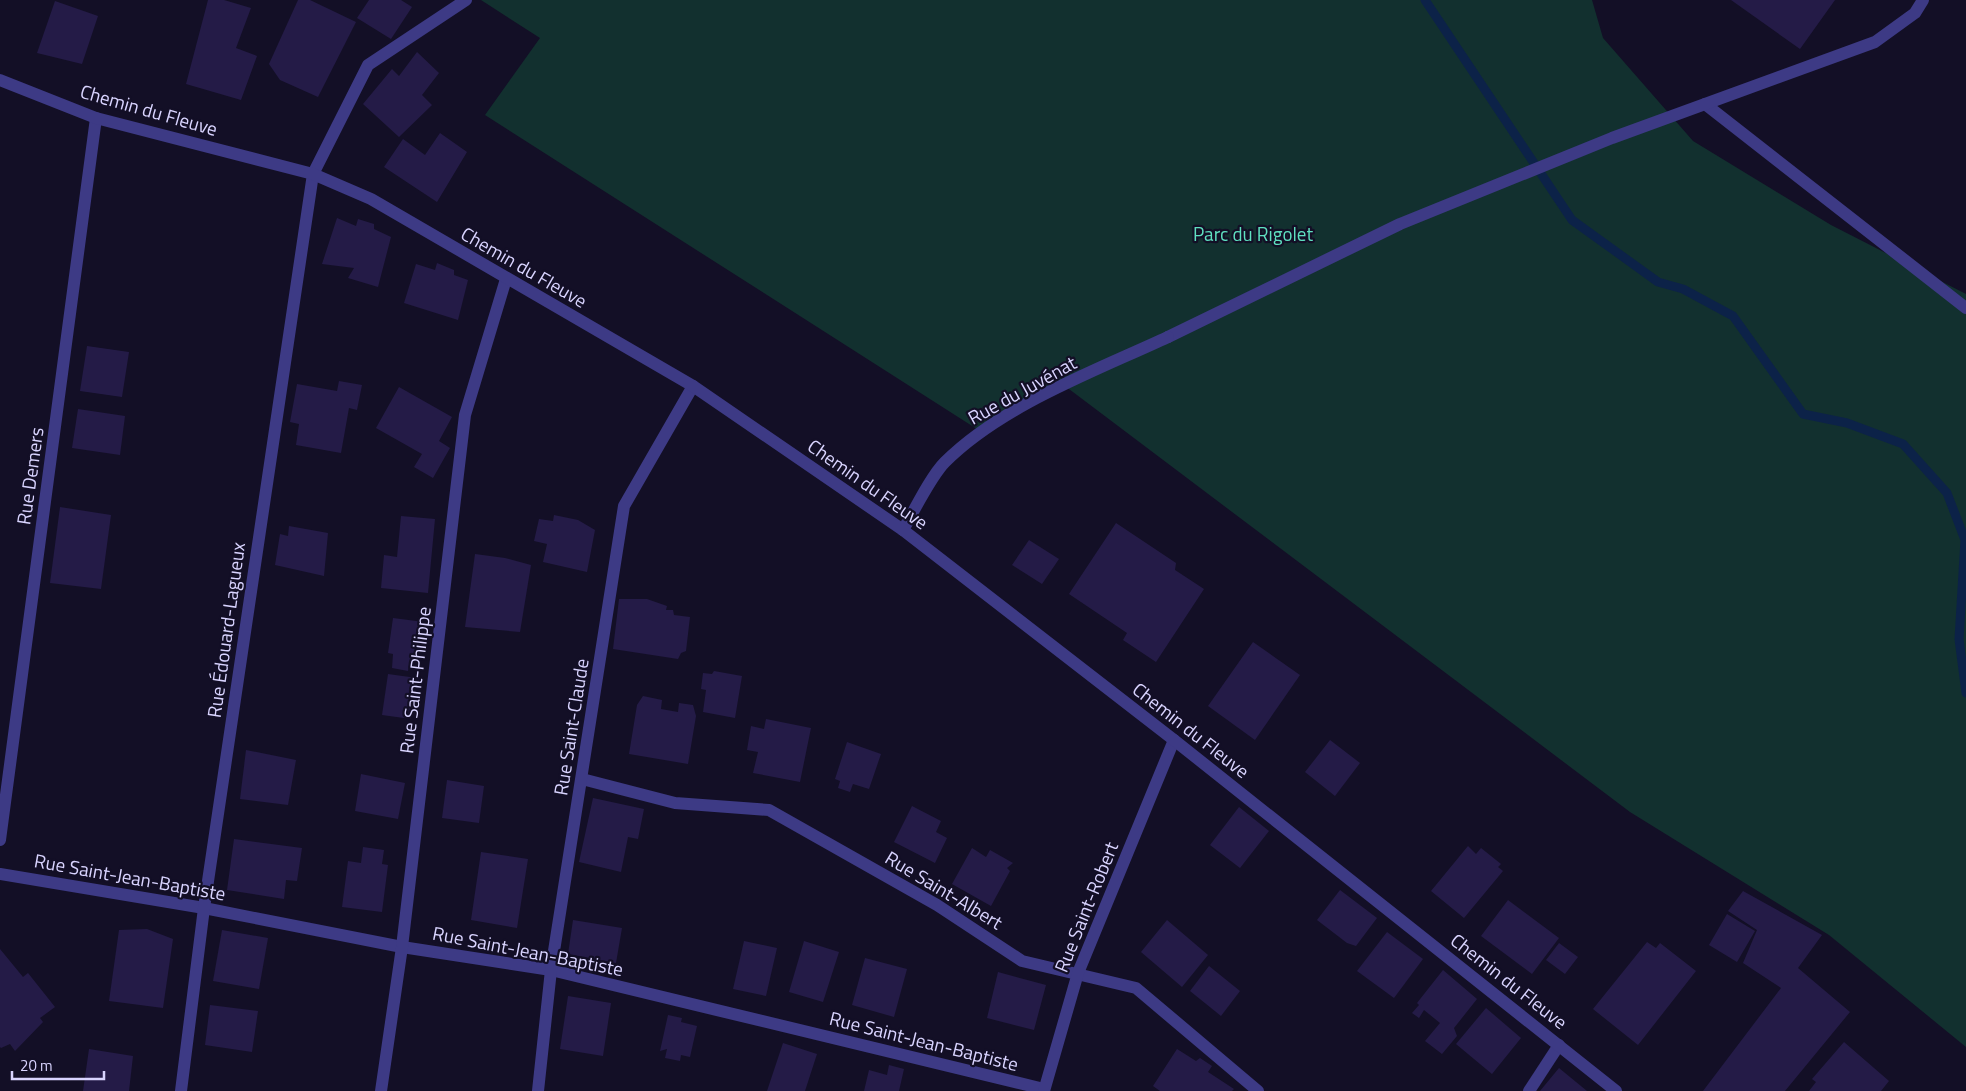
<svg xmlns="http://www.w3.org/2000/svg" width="1966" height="1091" font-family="'Titillium Web',sans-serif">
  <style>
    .green { fill: #12302f }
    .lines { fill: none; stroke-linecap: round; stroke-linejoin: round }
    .stream { stroke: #0c2248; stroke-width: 9 }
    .building { fill: #241b47 }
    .service { stroke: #3d3a85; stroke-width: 12 }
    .minor { stroke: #3d3a85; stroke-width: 12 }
    .tertiary { stroke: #3d3a85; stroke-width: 12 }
    .labels { text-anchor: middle; stroke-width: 4.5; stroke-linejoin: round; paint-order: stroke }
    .street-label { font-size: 19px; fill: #d9d4ff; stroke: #130f26 }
    .park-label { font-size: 19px; fill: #5fe0c0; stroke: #130f26 }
  </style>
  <rect width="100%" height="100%" fill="#130f26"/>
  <polygon class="green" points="481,0 1592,0 1603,38 1693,141 1831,225 1966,294 1966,1047 1829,935 1630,812 1065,386 980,431 485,115 540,38"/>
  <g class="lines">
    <polyline class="stream" points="1425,0 1572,220 1658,282 1683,289 1733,316 1803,414 1847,423 1903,444 1947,493 1965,540 1959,639 1966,693"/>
  </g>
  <g class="building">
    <polygon points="208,0 224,0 251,8 236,48 257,56 241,100 186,84"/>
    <polygon points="298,0 310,0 356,22 318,97 280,80 269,64"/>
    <polygon points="369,0 401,0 412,7 391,39 357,18"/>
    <polygon points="1731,0 1835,0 1800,49"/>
    <polygon points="55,1 98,16 82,64 37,53"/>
    <polygon points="417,52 439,73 422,95 432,105 399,137 363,104 392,69 399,76"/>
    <polygon points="440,133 467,152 437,202 384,167 403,139 425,155"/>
    <polygon points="337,218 356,226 358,219 374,224 374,229 391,237 378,287 348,278 354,268 322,264"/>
    <polygon points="437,263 454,270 454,275 468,280 458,320 404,303 416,264 435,270"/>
    <polygon points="87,346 129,352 122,397 80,391"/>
    <polygon points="339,381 362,385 357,410 349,408 341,453 296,445 299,424 290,422 297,384 337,391"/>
    <polygon points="399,387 452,417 439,441 450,448 433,478 414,467 422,454 376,428"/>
    <polygon points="78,409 125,416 120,455 72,448"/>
    <polygon points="60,507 111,515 101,589 50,583"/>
    <polygon points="554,515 578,520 595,530 587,572 543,562 547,544 534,541 539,519 553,521"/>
    <polygon points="401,516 435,519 428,593 381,588 384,555 397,557"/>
    <polygon points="1116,523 1176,563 1175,570 1204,589 1156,662 1123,640 1127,633 1069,594"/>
    <polygon points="289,526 328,533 324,576 275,565 280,534 288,536"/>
    <polygon points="1029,540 1059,559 1042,584 1012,565"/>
    <polygon points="475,554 505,558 531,565 520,632 465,627"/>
    <polygon points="619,599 647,599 667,606 666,610 673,610 674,615 690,617 686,651 681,653 678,659 613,649"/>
    <polygon points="393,618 424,622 418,660 410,659 408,671 392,668 393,654 388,653"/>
    <polygon points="1253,642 1300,675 1255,740 1208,706"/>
    <polygon points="714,671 742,676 735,718 703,712 706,690 701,689 703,673 712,674"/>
    <polygon points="388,674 417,678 411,719 382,715"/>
    <polygon points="643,696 662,700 661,709 678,712 679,703 693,705 696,716 688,764 629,754 637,705"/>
    <polygon points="766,719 811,728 800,782 753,773 758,752 747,750 751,726 764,729"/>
    <polygon points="1330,740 1360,763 1335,796 1305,772"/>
    <polygon points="847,742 881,754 869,789 853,784 850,792 838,788 840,781 835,779"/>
    <polygon points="246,750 296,760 288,805 240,799"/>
    <polygon points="361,774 405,783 398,819 355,811"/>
    <polygon points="447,780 484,786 479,823 442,818"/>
    <polygon points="593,798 644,809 638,839 628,837 621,872 579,862"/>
    <polygon points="912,806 941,821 936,832 947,838 935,863 894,842"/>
    <polygon points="1239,807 1269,831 1240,868 1210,845"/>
    <polygon points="234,839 302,848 297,881 286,880 284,899 227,890"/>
    <polygon points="1468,846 1476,854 1481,848 1501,864 1498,867 1503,871 1464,918 1431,891"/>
    <polygon points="363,847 384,850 382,864 388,865 382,912 342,907 348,861 361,863"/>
    <polygon points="972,848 986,857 990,850 1013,863 1007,868 1010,871 991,906 952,884"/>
    <polygon points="481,852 528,859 517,928 471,920"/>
    <polygon points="1340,890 1377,918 1356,946 1347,943 1317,920"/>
    <polygon points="1743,891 1822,935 1798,968 1850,1012 1785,1091 1703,1091 1781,988 1743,963 1757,930 1728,911"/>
    <polygon points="1508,900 1559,938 1532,974 1481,936"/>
    <polygon points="1727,914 1755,931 1737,962 1709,945"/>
    <polygon points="573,920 622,928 616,963 568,954"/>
    <polygon points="1167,920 1208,955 1182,987 1141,952"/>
    <polygon points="147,929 173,939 163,1008 109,1001 119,930"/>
    <polygon points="222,930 268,938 259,989 213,981"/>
    <polygon points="1387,932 1423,959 1394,998 1357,971"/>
    <polygon points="744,941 777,948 766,996 733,989"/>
    <polygon points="804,941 839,952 823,1002 789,992"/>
    <polygon points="1647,942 1656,948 1660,943 1696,971 1638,1045 1593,1009"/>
    <polygon points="1559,943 1578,957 1565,974 1546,960"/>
    <polygon points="0,949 23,977 28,973 55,1007 40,1018 43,1022 15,1051 10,1044 1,1048 0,1047"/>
    <polygon points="865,958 907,969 894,1017 852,1005"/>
    <polygon points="1209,966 1240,991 1221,1016 1190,991"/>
    <polygon points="1443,970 1477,999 1454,1028 1457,1036 1442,1054 1425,1041 1440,1023 1424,1010 1419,1018 1412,1013 1419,1005 1417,1003"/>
    <polygon points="998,972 1046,985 1034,1030 987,1018"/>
    <polygon points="568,996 611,1003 603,1056 560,1049"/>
    <polygon points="210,1005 258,1011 252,1052 205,1045"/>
    <polygon points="1486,1008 1521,1038 1492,1074 1456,1044"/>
    <polygon points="668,1015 682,1018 681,1022 697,1026 690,1057 681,1055 680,1061 665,1058 667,1049 660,1051"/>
    <polygon points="1844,1042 1889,1081 1881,1091 1809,1091 1816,1082 1812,1079"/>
    <polygon points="783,1043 817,1054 805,1091 767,1091"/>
    <polygon points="89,1049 133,1056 129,1091 83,1091"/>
    <polygon points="1177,1049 1196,1061 1200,1058 1212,1066 1208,1072 1234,1089 1232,1091 1160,1091 1153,1086"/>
    <polygon points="889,1065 904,1069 899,1091 864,1091 869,1070 887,1075"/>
    <polygon points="1559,1068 1587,1091 1540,1091"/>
  </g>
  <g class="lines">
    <g class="service">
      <polyline points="1705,104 1966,308"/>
      <polyline points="1168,337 1400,224 1612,138 1875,42 1915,13 1923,0"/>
    </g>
    <g class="minor">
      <path d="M903,530C914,511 931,476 945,462C1002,405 1095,371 1168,337"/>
      <polyline points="582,779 675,803 769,810 937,905 1022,961 1136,988 1258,1091"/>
      <polyline points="0,840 96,118"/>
      <polyline points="0,874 204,908 402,947 551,970 1044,1089"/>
      <polyline points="181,1091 204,908 313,174 368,65 466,0"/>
      <polyline points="381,1091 402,947 465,415 506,279"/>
      <polyline points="538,1091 551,970 624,506 693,386"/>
      <polyline points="1044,1091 1078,973 1174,740"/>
      <polyline points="1529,1091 1559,1045"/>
    </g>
    <polyline class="tertiary" points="0,80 96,118 313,174 371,199 693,386 903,530 1174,740 1616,1091"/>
  </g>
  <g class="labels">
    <g class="street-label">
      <text transform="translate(149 110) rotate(16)" y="7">Chemin du Fleuve</text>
      <text transform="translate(524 267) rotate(30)" y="7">Chemin du Fleuve</text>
      <text transform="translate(1022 390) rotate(-29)" y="7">Rue du Juvénat</text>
      <text transform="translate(30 476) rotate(-82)" y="7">Rue Demers</text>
      <text transform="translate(868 484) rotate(35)" y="7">Chemin du Fleuve</text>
      <text transform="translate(226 630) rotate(-82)" y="7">Rue Édouard-Lagueux</text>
      <text transform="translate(415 680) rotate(-83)" y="7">Rue Saint-Philippe</text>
      <text transform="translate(571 727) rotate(-81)" y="7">Rue Saint-Claude</text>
      <text transform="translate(1191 730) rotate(38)" y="7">Chemin du Fleuve</text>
      <text transform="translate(130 877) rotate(10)" y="7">Rue Saint-Jean-Baptiste</text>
      <text transform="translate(944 890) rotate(31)" y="7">Rue Saint-Albert</text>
      <text transform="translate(1086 907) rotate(-68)" y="7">Rue Saint-Robert</text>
      <text transform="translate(528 951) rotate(11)" y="7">Rue Saint-Jean-Baptiste</text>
      <text transform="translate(1509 981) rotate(38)" y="7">Chemin du Fleuve</text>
      <text transform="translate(924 1041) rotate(14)" y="7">Rue Saint-Jean-Baptiste</text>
    </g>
    <g class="park-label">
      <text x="1253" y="241">Parc du Rigolet</text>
    </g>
  </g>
  <path d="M12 1071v8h92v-8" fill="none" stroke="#d9d4ff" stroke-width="2.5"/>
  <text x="20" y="1071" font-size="15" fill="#d9d4ff" stroke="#130f26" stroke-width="4" paint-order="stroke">20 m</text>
</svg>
